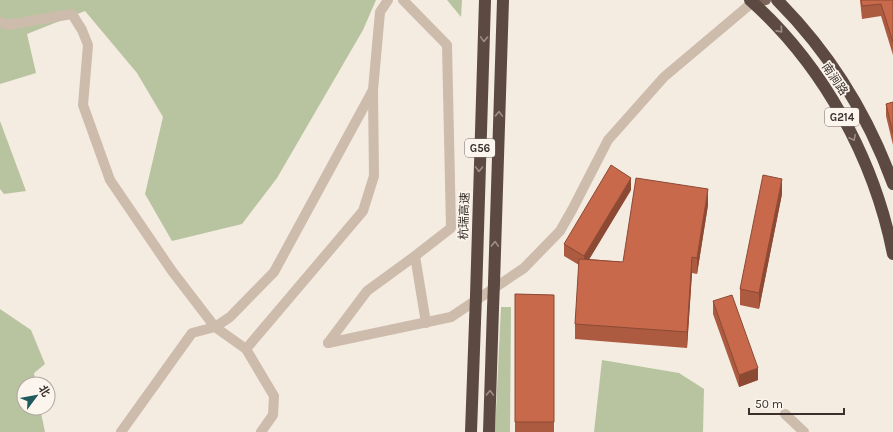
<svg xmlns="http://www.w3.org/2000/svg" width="893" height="432" font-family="Karla,'Noto Sans SC',sans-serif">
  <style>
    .green { fill: #b8c4a0 }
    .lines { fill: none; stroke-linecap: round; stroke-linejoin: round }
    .minor { stroke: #cdbbac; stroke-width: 10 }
    .major { stroke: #7d675c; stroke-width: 10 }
    .highway { stroke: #5c4a42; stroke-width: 12 }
    .highway-bridge { stroke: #5c4a42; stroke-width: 12 }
    .wall { fill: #ac5a40 }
    .shaded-wall { fill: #8c4a34 }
    .building { fill: #c8694b; stroke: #8c4a34 }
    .oneway { stroke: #9c8e87 }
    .labels { text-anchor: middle; stroke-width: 3.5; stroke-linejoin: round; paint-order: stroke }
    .shield { fill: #fbf5ee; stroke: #756b66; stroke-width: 1 }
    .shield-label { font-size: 11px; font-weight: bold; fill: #3b302b }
    .street-label { font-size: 12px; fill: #3b302b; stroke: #fbf5ee }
  </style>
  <rect width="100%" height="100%" fill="#f4ebe1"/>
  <g class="green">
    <polygon points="0,0 376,0 363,30 277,178 242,224 172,241 145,194 163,117 137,73 85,11 27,34 36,73 0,84"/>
    <polygon points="447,0 462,0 461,17"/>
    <polygon points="0,121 26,191 4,194 0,189"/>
    <polygon points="501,307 511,307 510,432 495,432"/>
    <polygon points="0,309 31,330 45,364 34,373 36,384 24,384 24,408 40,408 45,432 0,432"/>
    <polygon points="602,360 679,373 704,389 703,432 594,432"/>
  </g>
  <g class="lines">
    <g class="minor">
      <polyline points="403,0 447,45 451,228 415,256 426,323"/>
      <polyline points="0,22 7,25 72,14 82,30 88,45 83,105 110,180 172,271 215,327 246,349 274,396 273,415 261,432"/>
      <polyline points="328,343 451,317 524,268 560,231 572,210 608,140 664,77 753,2"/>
      <polyline points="328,343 367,291 415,256"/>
      <polyline points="246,349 363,211 374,176 373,92"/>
      <polyline points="785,414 804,432"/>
      <polyline points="121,432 192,333 215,327 230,317 274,272 373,90 380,12 388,0"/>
    </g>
    <polyline class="major" points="753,2 766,0"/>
    <g class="highway">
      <path d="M750,0C823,65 874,158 893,254"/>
      <path d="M777,0C829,52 868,115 893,184"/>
      <polyline points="494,283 503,0"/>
      <polyline points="476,296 485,0"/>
      <polyline points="471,432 475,322"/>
      <polyline points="489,432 493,308"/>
    </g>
    <g class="highway-bridge">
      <polyline points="493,308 494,283"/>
      <polyline points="475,322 476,296"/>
    </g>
  </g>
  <g class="wall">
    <polygon points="860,0 893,0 893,55 881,16 862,19"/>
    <polygon points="893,102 893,145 886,116 886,104"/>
    <polygon points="631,190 589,259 623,262 708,205 697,274 692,273 687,348 575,339 575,324 579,265 564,256 564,244"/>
    <polygon points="782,194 759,309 740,305 740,289"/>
    <polygon points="515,294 554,295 554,432 515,432"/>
    <polygon points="713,301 758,380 739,387 713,314"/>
  </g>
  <g class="shaded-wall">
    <polygon points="631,178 631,190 584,268 584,256"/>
    <polygon points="782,179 782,194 759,309 759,293"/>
    <polygon points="708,189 708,205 697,274 697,258"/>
    <polygon points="692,257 692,273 687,348 687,332"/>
    <polygon points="758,368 758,380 739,387 739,375"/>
  </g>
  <g class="building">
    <polygon points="861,0 893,0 893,42 881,4 862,6"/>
    <polygon points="893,102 893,133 886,104"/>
    <polygon points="611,165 631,178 584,256 564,244"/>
    <polygon points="763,175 782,179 759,293 740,289"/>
    <polygon points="636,178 708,189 697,258 692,257 687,332 575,324 579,259 623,262"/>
    <polygon points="515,294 554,295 554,422 515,422"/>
    <polygon points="732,295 758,368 739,375 713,301"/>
  </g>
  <defs><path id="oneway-chevron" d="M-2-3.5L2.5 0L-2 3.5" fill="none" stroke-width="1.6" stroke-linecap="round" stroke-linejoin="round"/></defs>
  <g class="oneway">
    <use href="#oneway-chevron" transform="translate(780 30) rotate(48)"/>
    <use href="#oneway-chevron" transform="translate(484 39) rotate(92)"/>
    <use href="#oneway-chevron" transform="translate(499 114) rotate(-88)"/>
    <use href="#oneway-chevron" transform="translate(853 138) rotate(64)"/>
    <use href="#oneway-chevron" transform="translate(479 169) rotate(92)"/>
    <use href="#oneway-chevron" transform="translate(495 244) rotate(-88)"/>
    <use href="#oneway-chevron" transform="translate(490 393) rotate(-88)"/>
  </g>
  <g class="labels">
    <g class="shield">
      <rect x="825" y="108" width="34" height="18" rx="3"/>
      <rect x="465" y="139" width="30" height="18" rx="3"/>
    </g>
    <g class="shield-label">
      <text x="842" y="121">G214</text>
      <text x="480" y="152">G56</text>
    </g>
    <g class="street-label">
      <text transform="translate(835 79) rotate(56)" y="4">南涧路</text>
      <text transform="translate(464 216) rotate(-88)" y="4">杭瑞高速</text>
    </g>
  </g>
  <g transform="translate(36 396) rotate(58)"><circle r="19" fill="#fbf5ee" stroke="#aea6a0"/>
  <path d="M0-3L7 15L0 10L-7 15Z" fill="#1f5a5e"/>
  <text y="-6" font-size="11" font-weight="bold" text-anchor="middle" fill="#3b302b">北</text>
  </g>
  <path d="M749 408v6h95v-6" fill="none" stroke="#3b302b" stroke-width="2"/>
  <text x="755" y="408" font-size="12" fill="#3b302b" stroke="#fbf5ee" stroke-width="3" paint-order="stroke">50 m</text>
</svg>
